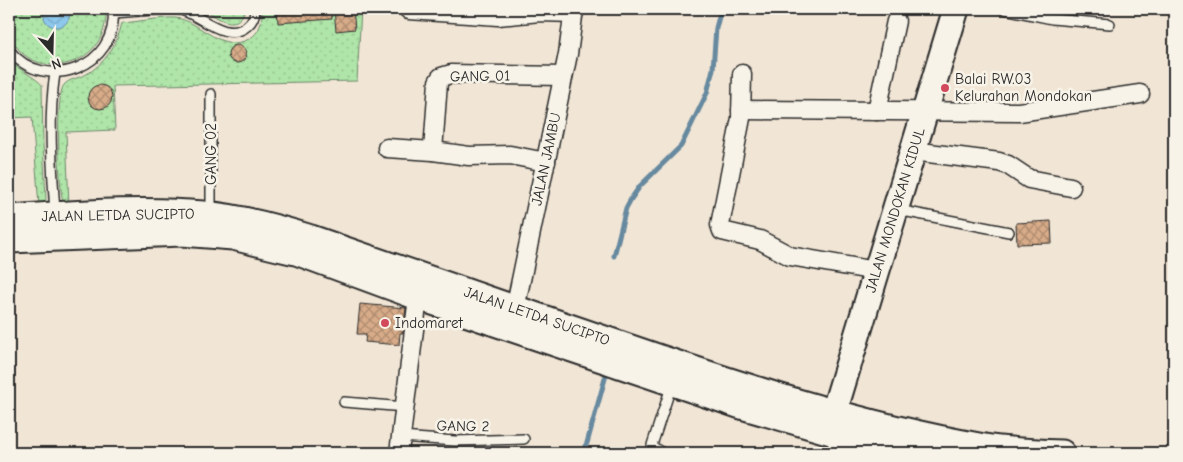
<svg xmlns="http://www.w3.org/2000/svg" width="1183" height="462" font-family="'Comic Neue',sans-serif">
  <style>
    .grass { fill: url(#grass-dots); stroke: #6d886a }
    .water { fill: url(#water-waves); stroke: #66899f }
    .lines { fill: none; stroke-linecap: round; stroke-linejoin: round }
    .stream { stroke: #66899f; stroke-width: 5 }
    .building { fill: url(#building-cross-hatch); stroke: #2b2b2b }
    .lane-casing { stroke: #2b2b2b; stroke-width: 12 }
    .street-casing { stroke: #2b2b2b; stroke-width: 21 }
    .secondary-casing { stroke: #2b2b2b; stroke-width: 29 }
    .lane { stroke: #f7f3e8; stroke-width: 9 }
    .street { stroke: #f7f3e8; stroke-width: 18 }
    .secondary { stroke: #f7f3e8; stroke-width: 25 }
    .poi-dot { fill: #d1495b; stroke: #f7f3e8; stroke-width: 2 }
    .labels { text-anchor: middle; stroke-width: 5; stroke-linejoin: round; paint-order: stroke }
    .street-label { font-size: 15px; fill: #2b2b2b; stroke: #f7f3e8 }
    .poi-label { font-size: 15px; fill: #2b2b2b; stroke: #f7f3e8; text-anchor: start }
  </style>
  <defs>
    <pattern id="grass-dots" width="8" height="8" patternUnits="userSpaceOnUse" patternTransform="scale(1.25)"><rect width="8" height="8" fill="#afe5a8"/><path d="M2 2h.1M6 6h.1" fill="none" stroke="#97c591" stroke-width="1.8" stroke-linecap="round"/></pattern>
    <pattern id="water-waves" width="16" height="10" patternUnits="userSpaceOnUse" patternTransform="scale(1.25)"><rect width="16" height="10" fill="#8dc8ed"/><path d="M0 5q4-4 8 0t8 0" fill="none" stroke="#7aaccb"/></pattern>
    <pattern id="building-cross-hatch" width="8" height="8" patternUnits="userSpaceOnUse" patternTransform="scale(1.25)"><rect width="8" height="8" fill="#d8ac89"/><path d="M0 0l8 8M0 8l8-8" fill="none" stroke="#af8c70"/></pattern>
  </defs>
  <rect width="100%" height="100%" fill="#f1e5d5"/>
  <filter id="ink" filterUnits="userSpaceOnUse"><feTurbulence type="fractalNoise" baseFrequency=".02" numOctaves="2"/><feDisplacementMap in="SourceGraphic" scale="10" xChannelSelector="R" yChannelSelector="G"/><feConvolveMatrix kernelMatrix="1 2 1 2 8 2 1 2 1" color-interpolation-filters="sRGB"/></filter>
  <g filter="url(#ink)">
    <g class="grass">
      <path d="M9,9H106C109,73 25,84 9,32C7,25 9,16 9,9Z"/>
      <path d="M203,9H245C238,34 216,17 203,9Z"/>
      <path d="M262,9H361L357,81L113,86L115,130L66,132L69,205L63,203C59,189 55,94 64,85C69,79 78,78 85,75C105,64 117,45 122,23C137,22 162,17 176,18C201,21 221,54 249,39C261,32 262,21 262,9Z"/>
      <path d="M9,61C17,68 38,79 42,85L43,143L46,198L45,204L39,206L32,117L9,118Z"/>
    </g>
    <path class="water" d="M44,9H69C75,32 39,34 44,9Z"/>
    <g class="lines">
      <g class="stream">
        <polyline points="614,256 626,208 631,199 640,186 681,146 707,93 713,69 716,28 721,9"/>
        <polyline points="581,453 587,443 606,375"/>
      </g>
    </g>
    <g class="building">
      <polygon points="277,9 331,9 332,19 278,23"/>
      <polygon points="334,9 353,9 355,29 336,31"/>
      <circle cx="237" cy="54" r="9"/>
      <circle cx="100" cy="97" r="12"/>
      <polygon points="1051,221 1052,243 1017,244 1016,223"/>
      <polygon points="360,304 406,308 403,333 400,333 399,345 365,342 366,334 357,334"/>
    </g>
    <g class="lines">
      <g class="lane-casing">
        <g id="lane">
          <path d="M178,9C199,13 226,44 247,26C253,21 255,16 255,9"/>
          <polyline points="1004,9 1052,19 1110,24"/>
          <polyline points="114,13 165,9"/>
          <path d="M9,50C45,95 119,67 113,9"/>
          <path d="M55,73C48,119 52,166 55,212"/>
          <polyline points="211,94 211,214"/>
          <polyline points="898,210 1009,232"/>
          <polyline points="344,402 405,407"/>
          <polyline points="401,437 455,441 524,439"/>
          <polyline points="660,453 659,450 654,448 652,445 672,384"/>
        </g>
      </g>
      <g class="street-casing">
        <g id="street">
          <polyline points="409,10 498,16 540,12 574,13"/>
          <polyline points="742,74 741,118 720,225 722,231 760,240 790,256 876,271"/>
          <polyline points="741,110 1019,112 1140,94"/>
          <polyline points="877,111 896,21"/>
          <polyline points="387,148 433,151 469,156 510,155 546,162"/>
          <polyline points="433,151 438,82 441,77 451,74 563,76"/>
          <polyline points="913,151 999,162 1008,165 1029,179 1071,187"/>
          <polyline points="515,309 568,54 574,9"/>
          <polyline points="399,453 418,297"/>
          <polyline points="837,453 838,434"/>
        </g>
      </g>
      <g class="secondary-casing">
        <g id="secondary">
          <path d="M9,218C73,214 139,208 203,214C240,217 276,227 311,238C418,275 524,312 631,348C745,387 861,425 979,446C1007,451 1034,452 1062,453"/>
          <polyline points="9,240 182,233 233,237 274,247 296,252 418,297 738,405 838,434 918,453"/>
          <polyline points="834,412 956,9"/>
        </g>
      </g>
      <use href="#lane" class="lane"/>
      <use href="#street" class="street"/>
      <use href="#secondary" class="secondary"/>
    </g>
  </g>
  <g class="poi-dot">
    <circle cx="945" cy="88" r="5"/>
    <circle cx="385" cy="323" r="5"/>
  </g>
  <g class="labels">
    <g class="street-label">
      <text transform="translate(480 76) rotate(-1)" y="5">GANG 01</text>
      <text transform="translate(211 154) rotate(-90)" y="5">GANG 02</text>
      <text transform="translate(546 159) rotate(-78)" y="5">JALAN JAMBU</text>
      <text transform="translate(895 210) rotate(-73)" y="5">JALAN MONDOKAN KIDUL</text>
      <text transform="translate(118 215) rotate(-1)" y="5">JALAN LETDA SUCIPTO</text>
      <text transform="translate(537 316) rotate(19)" y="5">JALAN LETDA SUCIPTO</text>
      <text transform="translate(463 426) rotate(1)" y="5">GANG 2</text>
    </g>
    <g class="poi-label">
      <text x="955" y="84">Balai RW.03<tspan x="955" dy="17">Kelurahan Mondokan</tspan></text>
      <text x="395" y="328">Indomaret</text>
    </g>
  </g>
  <rect width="1183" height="462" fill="none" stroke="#f7f3e8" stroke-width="30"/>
  <rect x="15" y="15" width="1153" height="432" fill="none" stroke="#2b2b2b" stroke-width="2" filter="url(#ink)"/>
  <g transform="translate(52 52) rotate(160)" stroke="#f7f3e8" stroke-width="4" paint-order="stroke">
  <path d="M0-4L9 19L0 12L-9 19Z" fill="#2b2b2b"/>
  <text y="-8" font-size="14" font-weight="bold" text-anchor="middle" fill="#2b2b2b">N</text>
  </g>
</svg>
